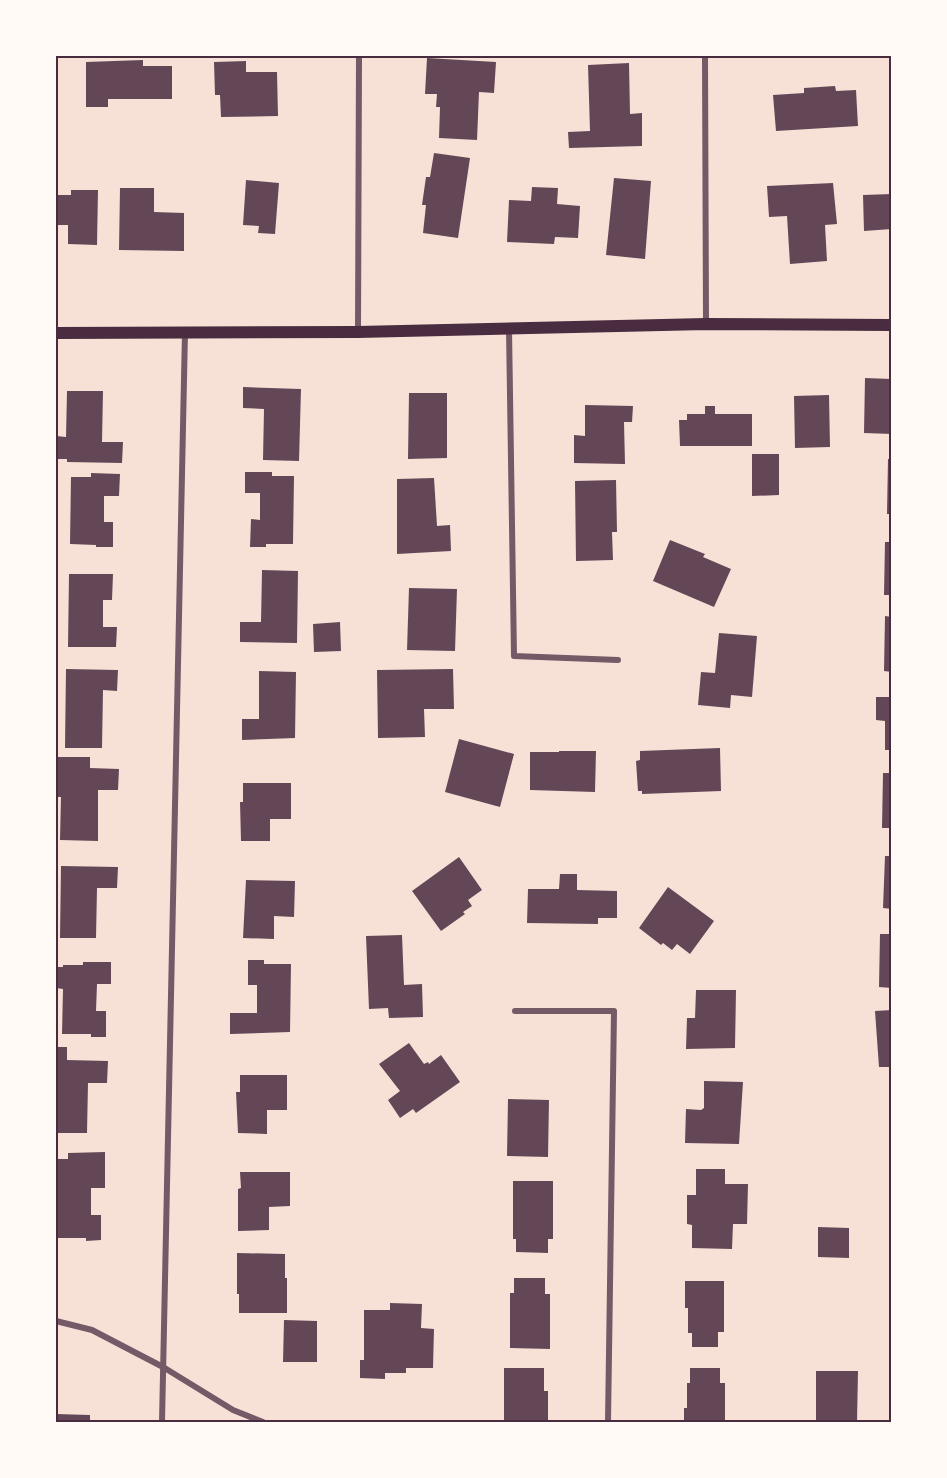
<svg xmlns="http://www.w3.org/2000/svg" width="947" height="1478" font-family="Inter,sans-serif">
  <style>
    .building { fill: #644757 }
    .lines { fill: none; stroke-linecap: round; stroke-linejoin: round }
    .minor { stroke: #755966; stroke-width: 6 }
    .secondary { stroke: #4a2c40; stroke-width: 12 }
    .neatline { fill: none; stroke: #4a2c40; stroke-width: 2 }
  </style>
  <rect width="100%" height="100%" fill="#f7e1d7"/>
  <g class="building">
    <polygon points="427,58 496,62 494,93 479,92 477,140 439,138 440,107 436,107 437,94 425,94"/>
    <polygon points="143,60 143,66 172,66 172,99 108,99 108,107 86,107 86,62"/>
    <polygon points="246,61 246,72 277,72 278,116 221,117 220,95 215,95 214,62"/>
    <polygon points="629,63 630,114 642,113 642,146 569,148 568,132 590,131 588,65"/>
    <polygon points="835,86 836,91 856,90 858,126 776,131 773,95 804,93 804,88"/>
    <polygon points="434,153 470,158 458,238 423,233 426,205 422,205 426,177 430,177"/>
    <polygon points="614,178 651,181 645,259 606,255"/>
    <polygon points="246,180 279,183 275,234 258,233 259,226 243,225"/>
    <polygon points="833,183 837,224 825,225 827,261 790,264 787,216 769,217 767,186"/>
    <polygon points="532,187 558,188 557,204 580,206 578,238 555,237 554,244 507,242 509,200 531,201"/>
    <polygon points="120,188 154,188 154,212 184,213 184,251 119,250"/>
    <polygon points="71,190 98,190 97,245 68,244 68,225 56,225 56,195 71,195"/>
    <polygon points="892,194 892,229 864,231 863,195"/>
    <polygon points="865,378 892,379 892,434 864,433"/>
    <polygon points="243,387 301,389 299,461 263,460 264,409 243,408"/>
    <polygon points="67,391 103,391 102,442 123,442 122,463 67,462 67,459 56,459 56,436 66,437"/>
    <polygon points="409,393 447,393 447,458 408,459"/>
    <polygon points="829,395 830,447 795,448 794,396"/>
    <polygon points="585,405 633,406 632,422 624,422 625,464 574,463 574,435 585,436"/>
    <polygon points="705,406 715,406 715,414 752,414 752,446 680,446 679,420 687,420 687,414 705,414"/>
    <polygon points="752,454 779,454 779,495 752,496"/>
    <polygon points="888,459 892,459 892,514 887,514"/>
    <polygon points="245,472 272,472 272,476 294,476 293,544 266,544 266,547 250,547 251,519 260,520 260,493 245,493"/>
    <polygon points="91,473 120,474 119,496 104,496 104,522 113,522 113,547 96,547 96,545 70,544 71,477 91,477"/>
    <polygon points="434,478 437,526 450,525 451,551 397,554 397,479"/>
    <polygon points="616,480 617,532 612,532 613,560 576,561 575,481"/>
    <polygon points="670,540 705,554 703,557 731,569 714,607 653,581"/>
    <polygon points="885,542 892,542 892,595 884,595"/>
    <polygon points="262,570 298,571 297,643 240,642 240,622 261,622"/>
    <polygon points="69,574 113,574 112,600 103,600 103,627 117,627 116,647 68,647"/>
    <polygon points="409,588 457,589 455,651 407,650"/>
    <polygon points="885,616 892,617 892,672 884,671"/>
    <polygon points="340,622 341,651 314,652 313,624"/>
    <polygon points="719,633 757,636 752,697 731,695 730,708 698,705 701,672 715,673"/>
    <polygon points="66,669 118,670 117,691 103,690 102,748 65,748"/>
    <polygon points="453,669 454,709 424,709 425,737 378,738 377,670"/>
    <polygon points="259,671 296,672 295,738 242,740 242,719 259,719"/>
    <polygon points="876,697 892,697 892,750 885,750 885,721 876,720"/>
    <polygon points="459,739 514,754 500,807 445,792"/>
    <polygon points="720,748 721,791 642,794 642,791 638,791 636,761 640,760 640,751"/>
    <polygon points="559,751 596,751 595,792 530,790 530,752 559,752"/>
    <polygon points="56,757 90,757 90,768 119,769 118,790 98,790 98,841 60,840 61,797 56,797"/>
    <polygon points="883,773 892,773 892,828 882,828"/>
    <polygon points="243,783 291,783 291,819 270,819 270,841 241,841 240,802 243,802"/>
    <polygon points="885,856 892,856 892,909 883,908"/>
    <polygon points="459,857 482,890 468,900 472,906 463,912 465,914 441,931 412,891"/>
    <polygon points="61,866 118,867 117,888 97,888 96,938 60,938"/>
    <polygon points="560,874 577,874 577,890 617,891 617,918 598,918 598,924 527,923 528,889 559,889"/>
    <polygon points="246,880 295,881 294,917 274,916 274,939 243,938"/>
    <polygon points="668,887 714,921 690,954 677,944 672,950 663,943 661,945 639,928"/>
    <polygon points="880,934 892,934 892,988 879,987"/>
    <polygon points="402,935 404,985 422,984 423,1017 389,1018 388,1008 369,1009 366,936"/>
    <polygon points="248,960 264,960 264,964 291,964 290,1032 230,1034 230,1013 257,1013 257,985 248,985"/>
    <polygon points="83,962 111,962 111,984 97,984 96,1011 106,1011 106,1037 91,1037 91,1034 62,1034 63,989 56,988 56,967 63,967 63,965 83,965"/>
    <polygon points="696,990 736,990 735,1048 686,1049 687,1018 695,1018"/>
    <polygon points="892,1010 892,1067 879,1067 875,1011"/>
    <polygon points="409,1043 424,1064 428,1062 429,1064 441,1055 460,1082 416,1113 413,1109 400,1118 388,1100 400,1091 379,1064"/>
    <polygon points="56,1047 67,1047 67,1060 108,1061 107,1083 88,1083 87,1133 56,1133"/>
    <polygon points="240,1075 287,1075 287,1110 267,1110 267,1134 238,1133 236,1092 240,1092"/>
    <polygon points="704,1081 743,1082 739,1144 685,1143 686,1109 701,1110 704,1108"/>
    <polygon points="508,1099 549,1100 548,1157 507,1156"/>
    <polygon points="105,1152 105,1188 91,1188 91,1215 101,1215 101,1240 86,1241 86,1238 57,1238 56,1159 68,1159 68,1153"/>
    <polygon points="696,1169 725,1169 725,1184 748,1184 747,1224 733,1224 732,1249 692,1248 692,1225 687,1224 687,1195 696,1195"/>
    <polygon points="240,1172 290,1172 290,1206 269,1207 269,1230 238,1231 238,1189 241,1188"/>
    <polygon points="513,1181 553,1181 553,1239 548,1239 548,1253 516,1252 516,1239 513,1239"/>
    <polygon points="818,1227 849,1228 849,1258 818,1257"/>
    <polygon points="237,1253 285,1254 285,1278 287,1278 287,1313 239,1313 239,1294 237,1294"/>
    <polygon points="514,1278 545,1278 545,1294 550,1294 550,1349 510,1348 510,1293 514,1293"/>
    <polygon points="685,1281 724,1281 724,1332 718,1332 718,1347 692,1347 692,1333 688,1333 688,1308 685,1308"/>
    <polygon points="390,1303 422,1304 421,1328 434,1329 433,1368 406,1368 406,1373 385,1373 385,1379 360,1378 360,1360 364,1360 364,1310 390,1310"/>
    <polygon points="284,1320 317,1321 317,1362 283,1362"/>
    <polygon points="504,1368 544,1368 544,1391 548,1391 548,1421 504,1422"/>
    <polygon points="690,1368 720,1368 720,1383 725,1383 725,1422 684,1422 684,1408 687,1408 687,1383 690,1383"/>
    <polygon points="816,1371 858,1371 857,1422 816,1422"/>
    <polygon points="56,1414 90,1415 90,1422 56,1422"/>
  </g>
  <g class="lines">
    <g class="minor">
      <polyline points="705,56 706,324"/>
      <polyline points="509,329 514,656 618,660"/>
      <polyline points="358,332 359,56"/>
      <polyline points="515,1011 614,1011 608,1422"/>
      <polyline points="56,1321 92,1330 163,1367 233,1410 263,1422"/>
      <polyline points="162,1422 185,332"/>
    </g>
    <polyline class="secondary" points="56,333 358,332 706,324 892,325"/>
  </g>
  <rect width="947" height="1478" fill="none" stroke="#fffaf5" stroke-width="114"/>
  <rect x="57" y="57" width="833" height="1364" class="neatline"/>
</svg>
